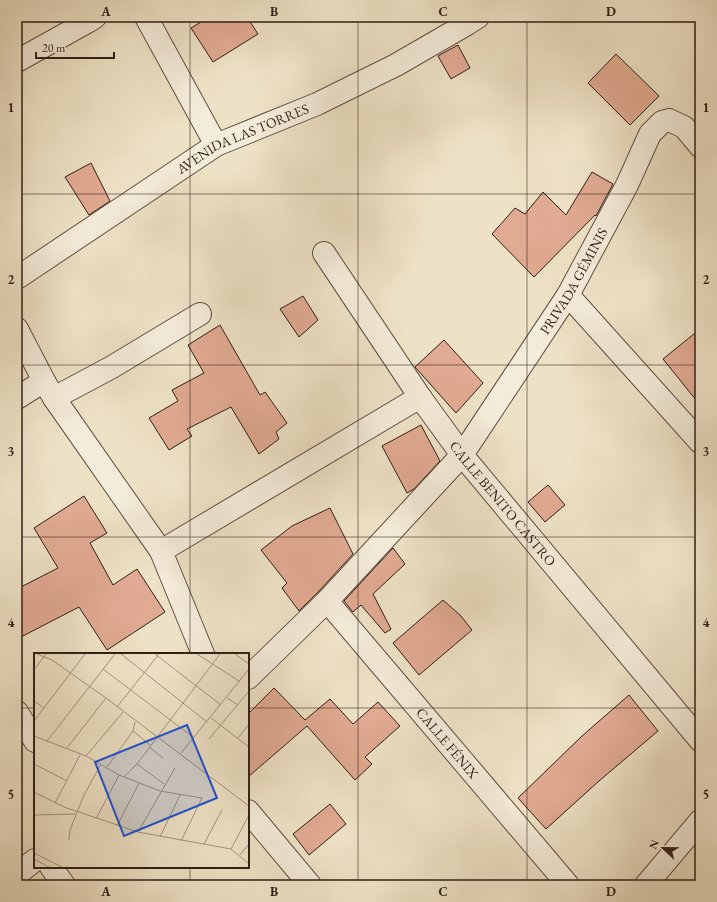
<svg xmlns="http://www.w3.org/2000/svg" width="717" height="902" font-family="'EB Garamond',serif">
  <style>
    .building { fill: #e1aa92; stroke: #301e16 }
    .lines { fill: none; stroke-linecap: round; stroke-linejoin: round }
    .minor-casing { stroke: #604f42; stroke-width: 24 }
    .minor { stroke: #f4ecda; stroke-width: 22 }
    .grid { fill: none; stroke: #301e16; stroke-width: 1; stroke-opacity: 0.55 }
    .labels { text-anchor: middle; stroke-width: 4; stroke-linejoin: round; paint-order: stroke }
    .street-label { font-size: 14px; fill: #301e16; stroke: #f4ecda }
    .inset-road { fill: none; stroke: #a29480; stroke-width: 1 }
    .view { fill: #1d4ed8; fill-opacity: 0.15; stroke: #1d4ed8; stroke-width: 2 }
    .inset-edge { fill: none; stroke: #301e16; stroke-width: 2 }
    .neatline { fill: none; stroke: #301e16; stroke-width: 1.5 }
    .grid-label { font-size: 13px; text-anchor: middle; font-weight: bold; fill: #301e16 }
  </style>
  <rect width="100%" height="100%" fill="#eee2c6"/>
  <filter id="stains"><feTurbulence type="fractalNoise" baseFrequency=".005" numOctaves="4"/><feColorMatrix values="0 0 0 0 .2 0 0 0 0 .09 0 0 0 0 .02 0 0 0 .5 -.17"/></filter>
  <radialGradient id="worn" r=".72"><stop offset=".6" stop-color="#630" stop-opacity="0"/><stop offset="1" stop-color="#630" stop-opacity=".3"/></radialGradient>
  <g class="building">
    <polygon points="209,17 247,17 258,34 213,62 191,28"/>
    <polygon points="458,45 470,68 451,79 438,56"/>
    <polygon points="616,54 659,96 630,125 588,83"/>
    <polygon points="91,163 110,201 89,215 65,177"/>
    <polygon points="592,172 613,184 596,216 595,215 534,277 492,234 515,208 525,214 543,192 566,215"/>
    <polygon points="303,296 318,320 299,337 280,309"/>
    <polygon points="220,325 260,395 265,392 287,423 276,432 279,439 259,454 231,407 187,429 192,436 169,450 149,418 178,401 172,390 204,373 188,345"/>
    <polygon points="700,329 700,405 663,359"/>
    <polygon points="444,340 483,383 456,413 415,367"/>
    <polygon points="421,425 440,461 414,489 407,493 382,446"/>
    <polygon points="548,485 565,505 545,522 528,502"/>
    <polygon points="84,496 107,533 90,543 113,585 137,569 165,612 107,650 79,607 17,639 17,589 58,568 34,528"/>
    <polygon points="330,508 353,554 318,592 299,611 282,588 287,583 261,550 292,526"/>
    <polygon points="393,548 405,564 373,594 391,629 385,633 361,605 353,612 344,601"/>
    <polygon points="443,600 461,616 472,630 419,675 393,643"/>
    <polygon points="274,688 305,720 330,699 353,724 378,702 400,726 365,757 372,764 355,780 307,726 248,777 248,714"/>
    <polygon points="629,695 658,731 599,781 546,829 518,798 582,736"/>
    <polygon points="330,804 346,824 309,855 293,834"/>
  </g>
  <g class="lines">
    <g class="minor-casing">
      <g id="minor">
        <polyline points="146,17 216,145"/>
        <polyline points="17,61 89,21 95,17"/>
        <path id="s1" d="M324,253L420,397L462,455L700,740"/>
        <path id="s2" d="M17,278L216,145L317,104L396,65L467,24L478,17"/>
        <polyline points="568,295 700,442"/>
        <polyline points="17,329 44,381 54,398 161,551 203,654"/>
        <polyline points="17,398 44,381"/>
        <polyline points="54,398 112,367 200,314"/>
        <polyline points="161,551 420,397"/>
        <path id="s3" d="M327,601L568,885"/>
        <path id="s4" d="M248,678L327,601L462,455L568,295L627,185L650,134L662,122L669,120L684,127L700,146"/>
        <polyline points="17,712 35,741"/>
        <polyline points="248,811 310,885"/>
        <polyline points="51,867 64,885"/>
        <polyline points="17,874 35,860"/>
        <polyline points="646,885 700,821"/>
      </g>
    </g>
    <use href="#minor" class="minor"/>
  </g>
  <path class="grid" d="M190,17V654M358,17V885M527,17V885M17,194H700M17,365H700M17,537H700M17,708H35M248,708H700M190,867V885"/>
  <g class="labels">
    <g class="street-label">
      <text dy="5" stroke="none"><textPath href="#s2" startOffset="266">AVENIDA LAS TORRES</textPath></text>
      <text dy="5" stroke="none"><textPath href="#s4" startOffset="516">PRIVADA GÉMINIS</textPath></text>
      <text dy="5" stroke="none"><textPath href="#s1" startOffset="308">CALLE BENITO CASTRO</textPath></text>
      <text dy="5" stroke="none"><textPath href="#s3" startOffset="186">CALLE FÉNIX</textPath></text>
    </g>
  </g>
  <g transform="translate(34 653)">
    <rect width="215" height="215" fill="#eee2c6"/>
    <path class="inset-road" d="M3,1L18,7L72,45L215,153M87,1L173,69M121,1L187,52M163,1L205,28M201,1L215,11M69,16L160,85M0,17L12,1M193,45L204,52M0,48L10,55M83,54L125,1M177,65L215,94M0,68L51,1M99,78L116,92M0,83L52,103L85,122L126,138L168,145L147,188M204,85L215,71M175,86L215,38M13,88L81,1M115,94L129,105M32,96L72,45M147,100L215,16M52,103L89,59M0,111L33,128M103,111L130,131M73,114L99,78L101,69M90,124L103,111L186,1M0,139L30,154L104,179L197,196L215,211M21,150L46,102M0,162L41,161M62,166L85,122M83,173L105,130M104,179L141,115M126,184L146,142M35,187L36,177L50,142L67,111M170,191L188,157M197,196L215,162M0,200L28,214M206,202L215,191M0,206L15,214"/>
    <path class="view" d="M153,72L183,145L90,183L61,109Z"/>
    <rect width="215" height="215" class="inset-edge"/>
  </g>
  <rect width="717" height="902" fill="none" stroke="#eee2c6" stroke-width="44"/>
  <g transform="translate(663 848) rotate(292)" stroke="#f4ecda" stroke-width="3" paint-order="stroke">
  <path d="M0-3L7 15L0 10L-7 15Z" fill="#301e16"/>
  <text y="-6" font-size="11" font-weight="bold" text-anchor="middle" fill="#301e16">N</text>
  </g>
  <path d="M36 52v6h78v-6" fill="none" stroke="#301e16" stroke-width="2"/>
  <text x="42" y="52" font-size="12" fill="#301e16" stroke="#f4ecda" stroke-width="3" paint-order="stroke">20 m</text>
  <rect x="22" y="22" width="673" height="858" class="neatline"/>
  <g class="grid-label">
    <text x="106" y="16">A</text>
    <text x="274" y="16">B</text>
    <text x="443" y="16">C</text>
    <text x="611" y="16">D</text>
    <text x="11" y="112">1</text>
    <text x="706" y="112">1</text>
    <text x="11" y="284">2</text>
    <text x="706" y="284">2</text>
    <text x="11" y="456">3</text>
    <text x="706" y="456">3</text>
    <text x="11" y="627">4</text>
    <text x="706" y="627">4</text>
    <text x="11" y="799">5</text>
    <text x="706" y="799">5</text>
    <text x="106" y="896">A</text>
    <text x="274" y="896">B</text>
    <text x="443" y="896">C</text>
    <text x="611" y="896">D</text>
  </g>
  <rect width="100%" height="100%" filter="url(#stains)"/>
  <rect width="100%" height="100%" fill="url(#worn)"/>
</svg>
